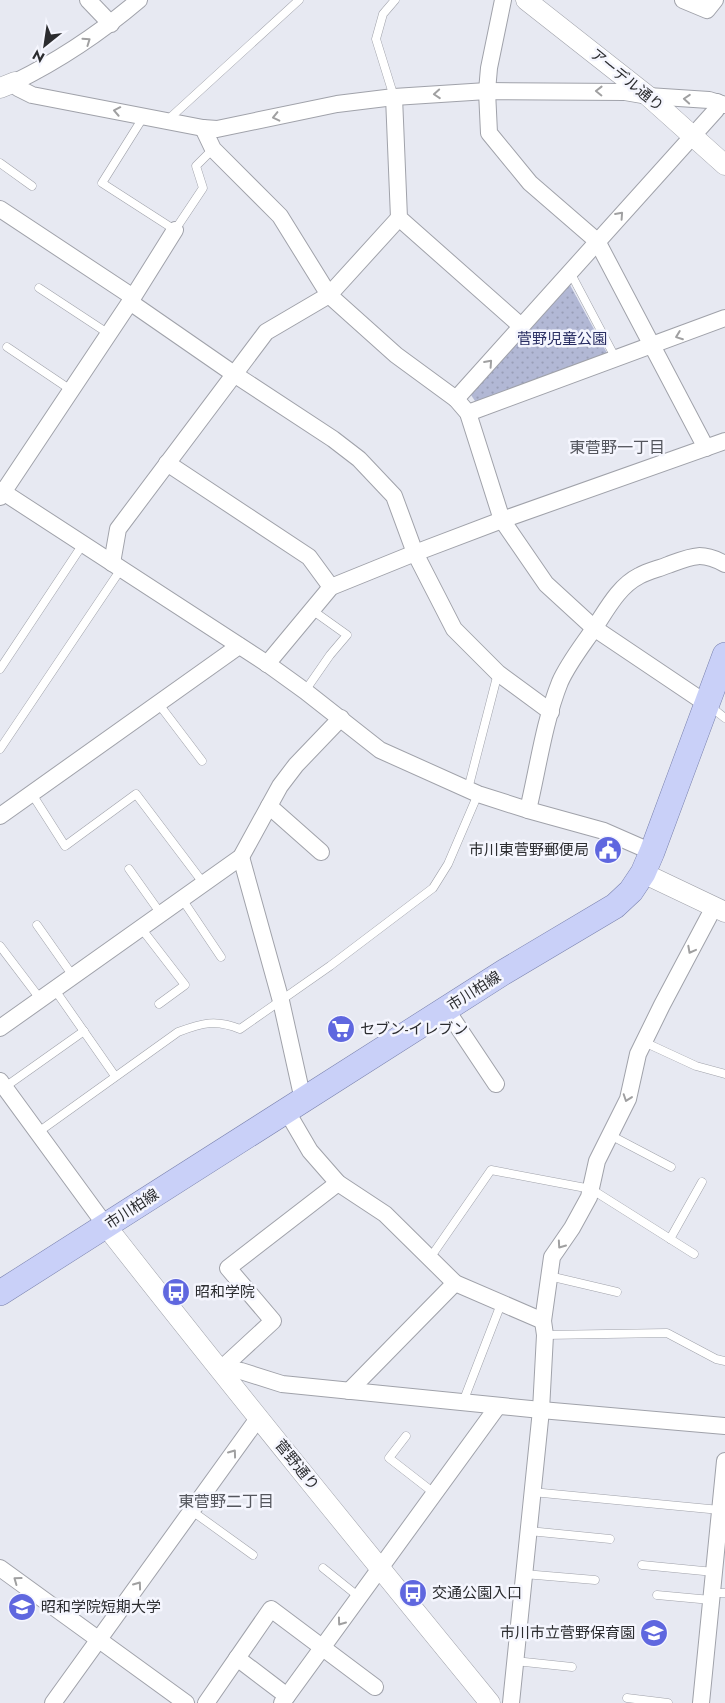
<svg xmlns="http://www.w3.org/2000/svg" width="725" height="1703" font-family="Jost,'Noto Sans JP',sans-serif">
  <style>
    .park { fill: url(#park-dots) }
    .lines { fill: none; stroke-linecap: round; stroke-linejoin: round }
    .service-casing { stroke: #a0a2aa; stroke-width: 9 }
    .minor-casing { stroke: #a0a2aa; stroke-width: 18 }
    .tertiary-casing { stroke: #a0a2aa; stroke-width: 21 }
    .primary-casing { stroke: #7a82ae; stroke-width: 26 }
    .service { stroke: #fff; stroke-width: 8 }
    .minor { stroke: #fff; stroke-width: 16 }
    .tertiary { stroke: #fff; stroke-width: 20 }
    .primary { stroke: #c9d0f8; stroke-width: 25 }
    .oneway { stroke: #a0a0a1 }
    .labels { text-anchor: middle; stroke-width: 5; stroke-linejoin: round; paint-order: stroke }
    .street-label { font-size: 15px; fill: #2b2c2f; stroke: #f5f6fe }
    .park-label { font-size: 15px; fill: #292e63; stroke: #f5f6fe }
    .poi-label { font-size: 15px; fill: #2b2c2f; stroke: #f5f6fe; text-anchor: start }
    .neighbourhood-label { font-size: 16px; fill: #54565d; stroke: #f5f6fe }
  </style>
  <defs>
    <pattern id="park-dots" width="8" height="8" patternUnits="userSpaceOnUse" patternTransform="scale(1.25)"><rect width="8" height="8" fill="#b2b8d5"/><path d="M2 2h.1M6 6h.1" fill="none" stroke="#999eb7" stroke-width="1.8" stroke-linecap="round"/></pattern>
  </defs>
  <rect width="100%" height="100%" fill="#e7e9f2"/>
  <polygon class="park" points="566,285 570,285 607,353 481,403 475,401 471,395 473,390"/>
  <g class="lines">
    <g class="service-casing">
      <g id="service">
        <polyline points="394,97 376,39 383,14 395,0"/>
        <polyline points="144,116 102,183 175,230 203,188 196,166 213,149"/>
        <polyline points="168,121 172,116 299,0"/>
        <polyline points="0,163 32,186"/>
        <polyline points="570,272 616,359"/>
        <polyline points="39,288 109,334"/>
        <polyline points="7,347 71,390"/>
        <polyline points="0,669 83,544"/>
        <polyline points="305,691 330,655 347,635 312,610"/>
        <polyline points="158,703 202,761"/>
        <polyline points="711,707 725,718"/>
        <polyline points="0,749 121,569"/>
        <polyline points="468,789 498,673"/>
        <polyline points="32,794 65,846 136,794 204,884"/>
        <polyline points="129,869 161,914"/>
        <polyline points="182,899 221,957"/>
        <polyline points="37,925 73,976"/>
        <polyline points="141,928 185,985 159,1004"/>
        <polyline points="0,946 41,1000"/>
        <polyline points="55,990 115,1076"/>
        <polyline points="644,1042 696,1066 725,1074"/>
        <polyline points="5,1087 84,1031"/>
        <path d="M37,1133L178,1032C202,1023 216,1019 240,1029L330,966L433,888L448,864L478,794"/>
        <polyline points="610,1135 671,1167"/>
        <polyline points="670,1239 702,1182"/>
        <polyline points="430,1258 491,1170 591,1189 694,1254"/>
        <polyline points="549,1276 617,1292"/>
        <polyline points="545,1335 667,1333 716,1359 725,1361"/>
        <polyline points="463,1402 501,1304"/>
        <polyline points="406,1436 389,1458 434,1493"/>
        <polyline points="532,1492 720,1510"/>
        <polyline points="192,1511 253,1555"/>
        <polyline points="529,1531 610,1539"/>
        <polyline points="642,1565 714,1572"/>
        <polyline points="323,1568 359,1597"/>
        <polyline points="524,1574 595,1580"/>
        <polyline points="712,1593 725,1593"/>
        <polyline points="657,1595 711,1600"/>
        <polyline points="515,1661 572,1667"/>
        <polyline points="627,1698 668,1703"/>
      </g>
    </g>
    <g class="minor-casing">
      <g id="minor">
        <polyline points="88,0 111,24"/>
        <path d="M139,0C99,34 62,59 15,82L18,88L32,95L203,128L217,129L337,104L394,97L487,91L625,92L648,96L709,100L725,105"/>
        <polyline points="503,0 489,68 487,91 489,133 530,183 597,241 706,448"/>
        <polyline points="683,0 707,10 715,0"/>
        <polyline points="394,97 399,218 521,326"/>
        <polyline points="203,128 213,149 280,216 329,295 396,355 456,399 468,413 502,520 546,584 594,628 707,704"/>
        <polyline points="0,209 133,297"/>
        <polyline points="130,302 234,374 333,439 359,459 394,496 415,553 454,629 498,673 551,712"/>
        <polyline points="456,399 716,110 717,102"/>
        <polyline points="468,413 725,318"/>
        <polyline points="167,463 309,557 331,587"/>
        <polyline points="0,490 269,665 305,691 380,750 478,794 528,810 604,831 652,852"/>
        <polyline points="0,497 130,302 175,230"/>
        <polyline points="112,563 118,529 266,332 329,295 399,218"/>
        <polyline points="267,664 331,587 415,553 502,520 725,441"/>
        <polyline points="269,806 321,852"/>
        <path d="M528,810C538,768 544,722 560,682C569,662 583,645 595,627C607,609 619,586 639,576C648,571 658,569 668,565C692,556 701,551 725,564"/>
        <polyline points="0,816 239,646"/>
        <polyline points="241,857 281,1001 303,1100"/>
        <polyline points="446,1009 496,1084"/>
        <polyline points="0,1028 241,857 280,786 296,765 341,718"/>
        <polyline points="0,1081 106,1226"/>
        <polyline points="286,1110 310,1151 338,1183 385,1214 455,1283 543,1321"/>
        <polyline points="217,1368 241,1371 282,1384 541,1410 725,1426"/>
        <polyline points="221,1369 273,1321 228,1268 338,1183"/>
        <polyline points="349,1391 455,1283"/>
        <polyline points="0,1568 186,1703"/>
        <polyline points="237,1658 287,1696"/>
        <polyline points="53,1703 259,1417"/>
        <polyline points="206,1703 271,1609 375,1687"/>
        <polyline points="282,1703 498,1406"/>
        <polyline points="511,1703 541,1410 545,1335 543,1321 552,1257 572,1228 589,1197 597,1161 628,1099 638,1054 662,1005 714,907"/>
        <polyline points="701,1703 725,1461"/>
      </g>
    </g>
    <g class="tertiary-casing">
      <g id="tertiary">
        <polyline points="526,0 648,96 725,165"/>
        <polyline points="0,88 15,82"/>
        <polyline points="643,873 725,912"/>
        <path d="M106,1226C232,1387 361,1545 490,1703"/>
      </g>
    </g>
    <g class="primary-casing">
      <polyline id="primary" points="0,1293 504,972 615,906 631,891 643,873 652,852 725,655"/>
    </g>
    <use href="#service" class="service"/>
    <use href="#minor" class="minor"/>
    <use href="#tertiary" class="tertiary"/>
    <use href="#primary" class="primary"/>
  </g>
  <defs><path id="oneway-chevron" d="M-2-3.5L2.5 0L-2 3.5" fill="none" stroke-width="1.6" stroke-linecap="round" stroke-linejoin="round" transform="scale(1.25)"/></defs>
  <g class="oneway">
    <use href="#oneway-chevron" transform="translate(87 41) rotate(-35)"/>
    <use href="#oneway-chevron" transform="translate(599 91) rotate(-179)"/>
    <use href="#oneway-chevron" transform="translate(437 94) rotate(176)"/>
    <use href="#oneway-chevron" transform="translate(687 99) rotate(-176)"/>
    <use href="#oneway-chevron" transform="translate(117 111) rotate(-169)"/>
    <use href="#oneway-chevron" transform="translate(276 117) rotate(167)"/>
    <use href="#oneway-chevron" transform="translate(620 215) rotate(-48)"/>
    <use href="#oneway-chevron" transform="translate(679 336) rotate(159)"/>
    <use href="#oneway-chevron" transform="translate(489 363) rotate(-48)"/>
    <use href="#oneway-chevron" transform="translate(691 950) rotate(118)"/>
    <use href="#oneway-chevron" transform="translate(627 1098) rotate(109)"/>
    <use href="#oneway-chevron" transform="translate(561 1245) rotate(125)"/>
    <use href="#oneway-chevron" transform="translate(233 1453) rotate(-54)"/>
    <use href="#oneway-chevron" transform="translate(17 1580) rotate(-144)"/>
    <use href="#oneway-chevron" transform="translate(138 1585) rotate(-54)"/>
    <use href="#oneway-chevron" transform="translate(341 1622) rotate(126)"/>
  </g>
  <defs>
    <g id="civic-disc" transform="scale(1.4375)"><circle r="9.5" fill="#5f67df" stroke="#f5f6fe"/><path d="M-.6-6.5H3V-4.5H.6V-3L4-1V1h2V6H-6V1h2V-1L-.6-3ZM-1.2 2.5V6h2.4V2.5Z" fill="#fff"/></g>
    <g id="supermarket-disc" transform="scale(1.4375)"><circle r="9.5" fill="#5f67df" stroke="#f5f6fe"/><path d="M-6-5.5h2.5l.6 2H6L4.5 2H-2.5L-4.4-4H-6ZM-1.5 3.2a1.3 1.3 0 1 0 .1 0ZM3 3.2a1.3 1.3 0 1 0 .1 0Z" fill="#fff"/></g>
    <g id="bus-disc" transform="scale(1.4375)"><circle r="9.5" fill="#5f67df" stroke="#f5f6fe"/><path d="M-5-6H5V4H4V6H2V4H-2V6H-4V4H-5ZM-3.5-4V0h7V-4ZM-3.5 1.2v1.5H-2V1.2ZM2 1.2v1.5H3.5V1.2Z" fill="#fff"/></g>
    <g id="university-disc" transform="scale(1.4375)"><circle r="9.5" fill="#5f67df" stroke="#f5f6fe"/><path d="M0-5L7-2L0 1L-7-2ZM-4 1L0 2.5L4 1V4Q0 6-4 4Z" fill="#fff"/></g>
    <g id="school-disc" transform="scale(1.4375)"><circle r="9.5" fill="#5f67df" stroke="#f5f6fe"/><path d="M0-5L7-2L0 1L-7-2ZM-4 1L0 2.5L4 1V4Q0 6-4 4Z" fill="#fff"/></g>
  </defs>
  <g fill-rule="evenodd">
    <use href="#civic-disc" x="608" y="850"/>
    <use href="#supermarket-disc" x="341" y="1029"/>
    <use href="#bus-disc" x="176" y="1292"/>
    <use href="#bus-disc" x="413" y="1593"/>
    <use href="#university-disc" x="22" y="1607"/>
    <use href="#school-disc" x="654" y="1633"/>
  </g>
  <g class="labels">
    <g class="street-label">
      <text transform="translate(627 80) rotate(39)" y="5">アーデル通り</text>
      <text transform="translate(474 991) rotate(-32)" y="5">市川柏線</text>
      <text transform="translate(132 1209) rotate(-33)" y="5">市川柏線</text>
      <text transform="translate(297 1465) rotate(51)" y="5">菅野通り</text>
    </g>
    <g class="park-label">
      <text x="562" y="344">菅野児童公園</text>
    </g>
    <g class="poi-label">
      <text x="589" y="855" text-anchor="end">市川東菅野郵便局</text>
      <text x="360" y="1034">セブン-イレブン</text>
      <text x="195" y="1297">昭和学院</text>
      <text x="432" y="1598">交通公園入口</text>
      <text x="41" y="1612">昭和学院短期大学</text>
      <text x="635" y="1638" text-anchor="end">市川市立菅野保育園</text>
    </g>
    <g class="neighbourhood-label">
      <text x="617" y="453">東菅野一丁目</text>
      <text x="226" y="1507">東菅野二丁目</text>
    </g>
  </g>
  <g transform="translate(45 45) rotate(210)" stroke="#f5f6fe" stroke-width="4" paint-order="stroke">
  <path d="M0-4L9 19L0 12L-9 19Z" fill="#2b2c2f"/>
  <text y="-8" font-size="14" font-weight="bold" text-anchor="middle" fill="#2b2c2f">N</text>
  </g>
</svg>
